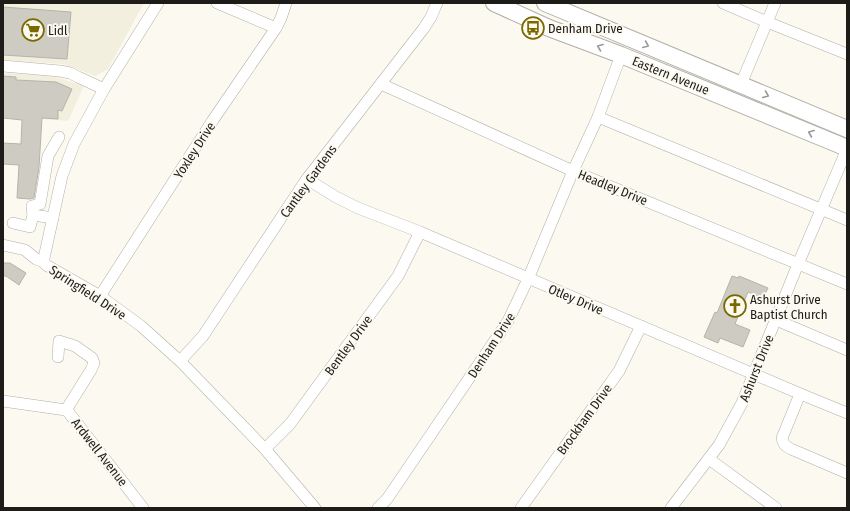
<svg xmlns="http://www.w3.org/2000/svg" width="850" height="511" font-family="'Fira Sans Condensed',sans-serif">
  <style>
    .built { fill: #f3efde }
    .building { fill: #cdcbc2; stroke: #b5b4aa }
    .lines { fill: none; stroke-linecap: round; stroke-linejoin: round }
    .minor-casing { stroke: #b0afa6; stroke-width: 12 }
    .highway-casing { stroke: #b0afa6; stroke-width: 18 }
    .minor { stroke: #fff; stroke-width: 11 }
    .highway { stroke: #fff; stroke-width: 16 }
    .oneway { stroke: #999998 }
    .labels { text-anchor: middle; stroke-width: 4; stroke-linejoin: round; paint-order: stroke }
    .poi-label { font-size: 13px; fill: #1d1c19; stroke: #fcfaf0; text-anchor: start }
    .street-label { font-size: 13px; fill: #1d1c19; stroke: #fcfaf0 }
  </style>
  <rect width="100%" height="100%" fill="#fcfaf0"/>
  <g class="built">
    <polygon points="3,3 144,3 108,69 95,76 63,64 3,60"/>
    <polygon points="3,73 50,75 84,86 68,121 3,116"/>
  </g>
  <g class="building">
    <polygon points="3,7 71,12 67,59 3,55"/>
    <polygon points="3,76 16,77 16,80 56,82 72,89 62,111 58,110 58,119 42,118 39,167 34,198 30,199 17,198 19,165 3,164 3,143 21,144 22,120 3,118"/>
    <polygon points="3,263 10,263 26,273 19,285 6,276 3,276"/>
    <polygon points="732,276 738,278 739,276 768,288 763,298 748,292 735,324 750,330 743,347 720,338 718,343 704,337 715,312 717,313"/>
  </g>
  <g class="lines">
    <g class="minor-casing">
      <g id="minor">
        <polyline points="158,3 104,89 74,144 62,176 44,258 44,262 46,265 100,296 141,326 180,361 265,449 315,508"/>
        <polyline points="217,3 276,28"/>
        <polyline points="723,3 767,22 847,54"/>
        <polyline points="3,66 60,71 70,73 78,77 104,89"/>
        <polyline points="381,84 573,171 847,284"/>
        <polyline points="741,84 775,3"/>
        <polyline points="598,117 847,220"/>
        <polyline points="307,179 336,197 358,208 420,232 803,395 847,413"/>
        <polyline points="33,215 32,206 40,204 48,156 59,137"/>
        <polyline points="13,223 30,227 33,215 53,218"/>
        <polyline points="3,245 25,250 36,259 44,262"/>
        <polyline points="100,296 213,120 276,28 281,18 286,3"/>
        <polyline points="776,320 847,350"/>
        <polyline points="58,357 59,341 75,346 92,358 94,363 91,370 66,410"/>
        <polyline points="180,361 203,336 306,180 424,28 431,17 437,3"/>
        <path d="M800,394L782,438C783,444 785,446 791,449L847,473"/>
        <polyline points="3,401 66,410 69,413 143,508"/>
        <polyline points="265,449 290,424 398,276 420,232"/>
        <polyline points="709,459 776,508"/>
        <polyline points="378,508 387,499 508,321 528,279 573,171 598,117 621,55"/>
        <polyline points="521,508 619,371 641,326"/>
        <polyline points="671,508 719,445 742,403 798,264 847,149"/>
      </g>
    </g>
    <g class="highway-casing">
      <g id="highway">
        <polyline points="494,3 549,28 621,55 847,148"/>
        <polyline points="545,3 847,129"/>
      </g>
    </g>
    <use href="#minor" class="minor"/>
    <use href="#highway" class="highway"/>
  </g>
  <defs><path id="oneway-chevron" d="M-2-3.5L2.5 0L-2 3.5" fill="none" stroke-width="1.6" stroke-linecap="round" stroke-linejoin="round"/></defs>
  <g class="oneway">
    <use href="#oneway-chevron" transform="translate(646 45) rotate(23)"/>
    <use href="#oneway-chevron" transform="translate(600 47) rotate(-159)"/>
    <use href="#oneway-chevron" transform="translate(766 95) rotate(23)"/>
    <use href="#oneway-chevron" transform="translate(811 133) rotate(-157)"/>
  </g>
  <defs>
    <g id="bus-ring" transform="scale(1.15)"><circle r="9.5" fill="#fcfaf0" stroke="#7b6900" stroke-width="1.5"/><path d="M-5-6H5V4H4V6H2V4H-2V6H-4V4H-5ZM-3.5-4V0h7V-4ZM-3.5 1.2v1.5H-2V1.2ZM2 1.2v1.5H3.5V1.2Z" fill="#7b6900"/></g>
    <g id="supermarket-ring" transform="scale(1.15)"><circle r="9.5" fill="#fcfaf0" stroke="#7b6900" stroke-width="1.5"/><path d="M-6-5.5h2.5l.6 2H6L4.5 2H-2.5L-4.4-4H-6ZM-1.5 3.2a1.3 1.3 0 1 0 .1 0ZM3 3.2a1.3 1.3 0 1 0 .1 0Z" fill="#7b6900"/></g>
    <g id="church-ring" transform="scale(1.15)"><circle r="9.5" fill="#fcfaf0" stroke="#7b6900" stroke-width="1.5"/><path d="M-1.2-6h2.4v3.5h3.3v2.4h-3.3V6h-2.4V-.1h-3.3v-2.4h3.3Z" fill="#7b6900"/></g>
  </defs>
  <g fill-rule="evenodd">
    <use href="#bus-ring" x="533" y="28"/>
    <use href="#supermarket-ring" x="33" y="30"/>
    <use href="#church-ring" x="735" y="306"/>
  </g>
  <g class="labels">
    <g class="poi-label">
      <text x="548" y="33">Denham Drive</text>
      <text x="48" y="35">Lidl</text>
      <text x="750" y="304">Ashurst Drive<tspan x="750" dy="15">Baptist Church</tspan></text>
    </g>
    <g class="street-label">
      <text transform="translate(671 75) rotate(22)" y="5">Eastern Avenue</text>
      <text transform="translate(194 150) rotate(-57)" y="5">Yoxley Drive</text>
      <text transform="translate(308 181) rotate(-54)" y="5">Cantley Gardens</text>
      <text transform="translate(613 187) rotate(22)" y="5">Headley Drive</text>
      <text transform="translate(88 292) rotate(33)" y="5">Springfield Drive</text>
      <text transform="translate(576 299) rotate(23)" y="5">Otley Drive</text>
      <text transform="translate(348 345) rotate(-54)" y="5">Bentley Drive</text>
      <text transform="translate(491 345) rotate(-57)" y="5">Denham Drive</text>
      <text transform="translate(756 368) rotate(-68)" y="5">Ashurst Drive</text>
      <text transform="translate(584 419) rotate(-54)" y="5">Brockham Drive</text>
      <text transform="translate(100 452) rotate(52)" y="5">Ardwell Avenue</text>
    </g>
  </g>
  <rect width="850" height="511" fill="none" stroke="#1d1c19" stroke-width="8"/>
</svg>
